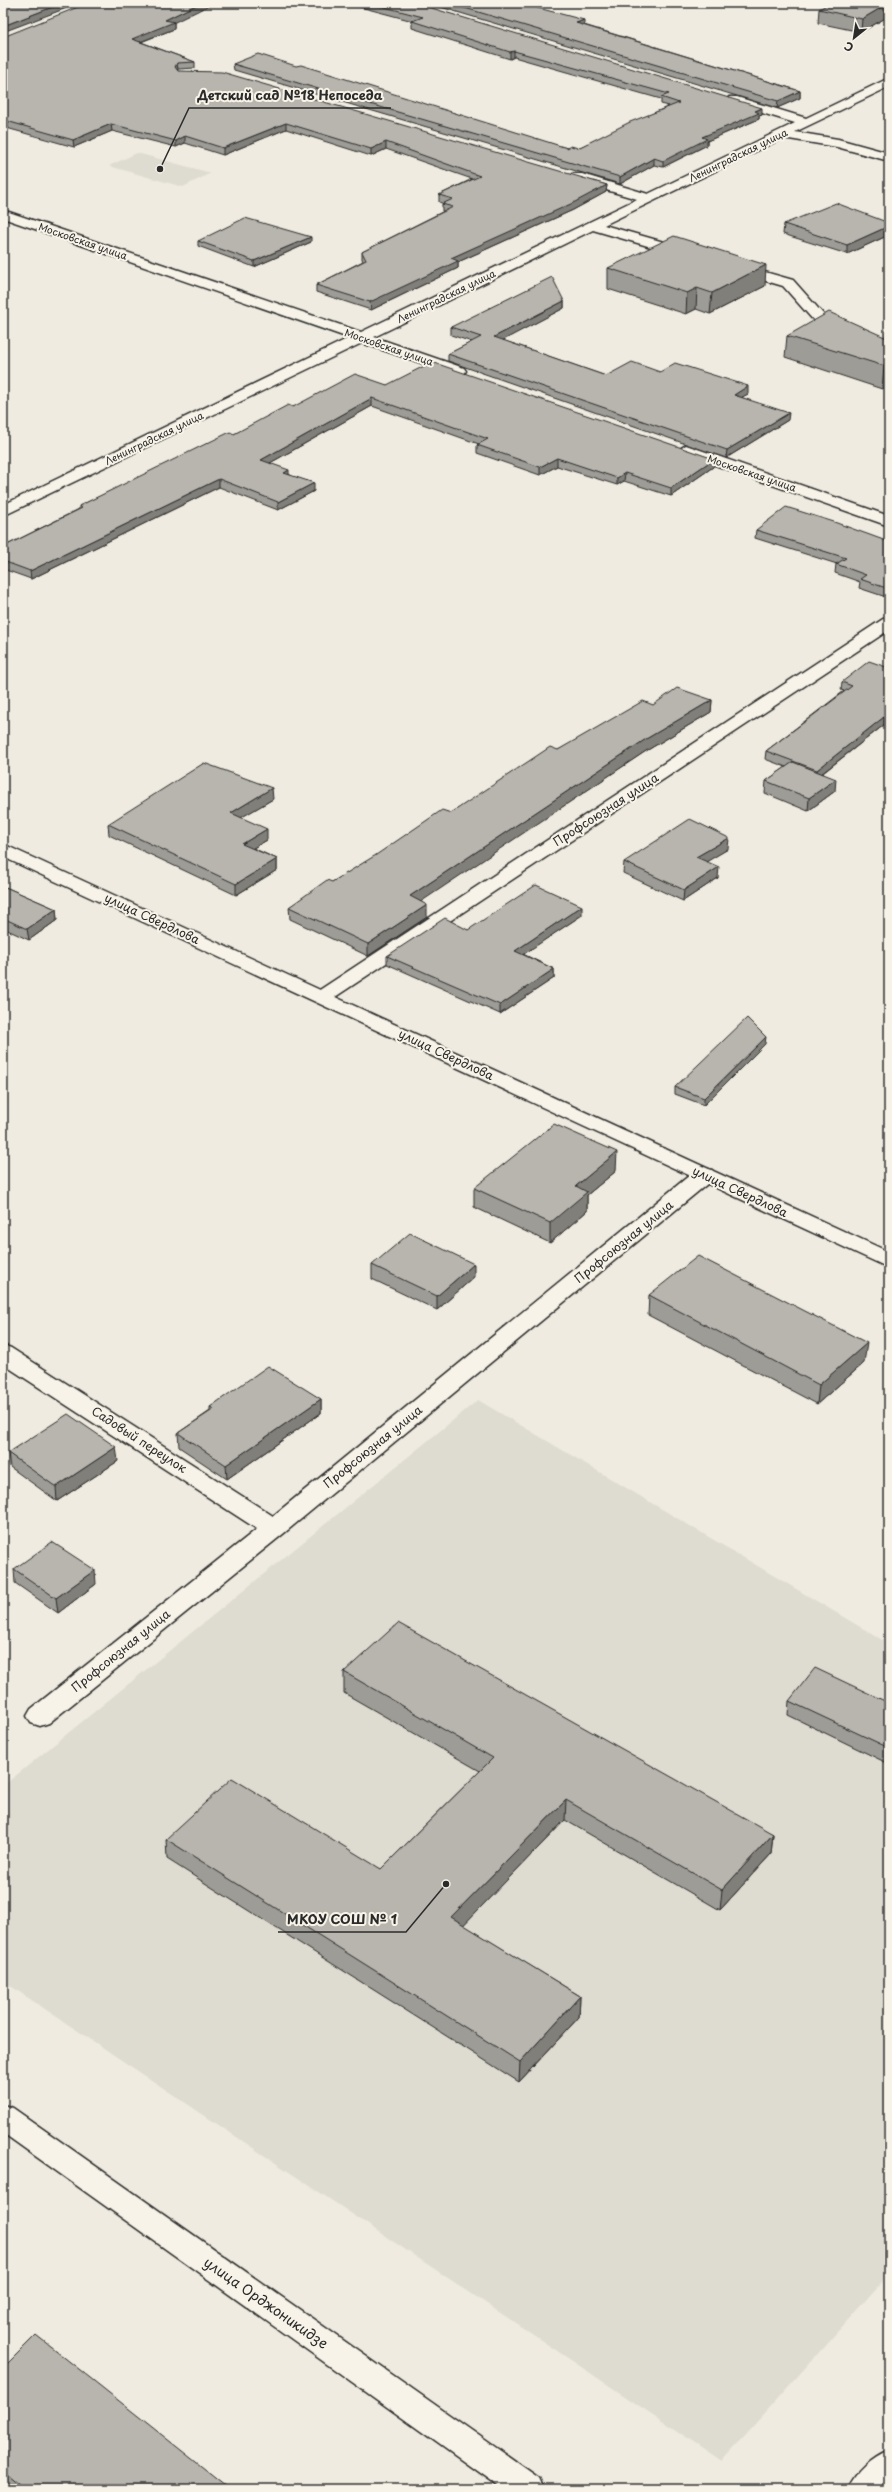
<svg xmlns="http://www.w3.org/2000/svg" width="892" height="2492" font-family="'Playpen Sans',sans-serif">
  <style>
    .built { fill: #dedbd1 }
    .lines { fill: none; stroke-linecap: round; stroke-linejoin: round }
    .street-casing { stroke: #2b2b2b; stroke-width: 3 }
    .secondary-casing { stroke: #2b2b2b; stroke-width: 3 }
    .street { fill: #f7f3e8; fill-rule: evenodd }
    .secondary { fill: #f7f3e8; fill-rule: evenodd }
    .wall { fill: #9e9c96; stroke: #2b2b2b }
    .shaded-wall { fill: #817f7a; stroke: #2b2b2b }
    .building { fill: #b8b5ae; stroke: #2b2b2b }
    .labels { text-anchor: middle; stroke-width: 4; stroke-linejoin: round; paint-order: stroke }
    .far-street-label { font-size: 10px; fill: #2b2b2b; stroke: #f7f3e8 }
    .street-label { font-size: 12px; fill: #2b2b2b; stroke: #f7f3e8 }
    .near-street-label { font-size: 14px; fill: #2b2b2b; stroke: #f7f3e8 }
    .leader { fill: none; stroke: #2b2b2b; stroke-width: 1.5 }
    .callout-dot { fill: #2b2b2b; stroke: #f7f3e8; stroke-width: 1.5 }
    .callout-label { font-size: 13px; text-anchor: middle; font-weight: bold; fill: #2b2b2b; stroke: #f7f3e8; stroke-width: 4; stroke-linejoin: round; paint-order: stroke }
  </style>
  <rect width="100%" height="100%" fill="#efebe0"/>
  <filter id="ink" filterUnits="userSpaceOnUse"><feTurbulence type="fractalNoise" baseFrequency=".025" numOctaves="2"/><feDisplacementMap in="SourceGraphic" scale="8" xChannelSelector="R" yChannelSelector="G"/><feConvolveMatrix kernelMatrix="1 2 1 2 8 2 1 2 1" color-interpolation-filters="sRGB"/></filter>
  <g filter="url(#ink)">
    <g class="built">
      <polygon points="137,153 211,173 183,187 109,166"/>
      <polygon points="478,1400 889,1644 889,2274 722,2461 3,1981 3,1786"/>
    </g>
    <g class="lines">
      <g class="street-casing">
        <g id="street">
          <polygon points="889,78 889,87 795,132 838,139 889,153 889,161 837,147 783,138 604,225 692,250 694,253 692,256 682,256 593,230 374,337 464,368 466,371 464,374 454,374 362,343 3,516 3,505 349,338 3,218 3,210 361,332 637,199 572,180 571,177 572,174 582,174 648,194 795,123 729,103 727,100 729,97 737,97 806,118"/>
          <polygon points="737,264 793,280 832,324 889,351 889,361 822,330 783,286 732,271 730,268"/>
          <polygon points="686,445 889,516 889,526 681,453 678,450"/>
          <polygon points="889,618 889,630 329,1001 322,1003 315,1001 312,997 315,993 883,619"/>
          <polygon points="704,1168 712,1170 715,1175 712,1180 283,1534 49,1723 40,1726 31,1723 27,1716 31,1709 257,1529 3,1364 3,1345 11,1348 273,1516 696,1170"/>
          <polygon points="3,2105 13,2108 539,2478 544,2489 502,2489 3,2133"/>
          <path d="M889,2451L888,2489H849C856,2472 872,2458 889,2451Z"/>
        </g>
      </g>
      <g class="secondary-casing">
        <polygon id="secondary" points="3,844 889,1252 889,1268 3,857"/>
      </g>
      <use href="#street" class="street"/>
      <use href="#secondary" class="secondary"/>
    </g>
    <g class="wall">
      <polygon points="345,3 415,3 762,115 759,116 759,119 707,141 707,145 663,167 654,165 620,184 234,70 233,64 567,148 578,148 669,106 661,104 661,99 514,57 510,59 412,28 412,21 413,21"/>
      <polygon points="427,3 519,3 584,25 800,91 800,98 777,108"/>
      <polygon points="889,3 889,16 861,32 818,23 819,9"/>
      <polygon points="174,22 174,29 141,42 195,62 195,68 178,69 177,70 178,71 607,185 606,192 573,210 458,262 458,268 371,310 316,292 316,285 363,261 362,259 362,252 444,211 442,211 442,204 444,204 439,202 439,195 472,179 386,149 371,156 286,129 223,155 185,143 176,147 112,131 74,147 3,127 3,37"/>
      <polygon points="889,223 889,235 847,254 783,234 784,224"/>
      <polygon points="198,241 311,242 254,267 198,246"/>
      <polygon points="608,268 765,286 710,314 696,309 686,314 608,289"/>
      <polygon points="564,301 564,308 502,340 606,376 660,372 748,394 741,397 788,420 726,458 448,361 448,354 472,342 451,335 451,327"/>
      <polygon points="889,324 889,385 882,389 785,357 787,336 885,338 887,325"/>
      <polygon points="387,385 714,459 713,467 671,496 624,481 617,485 557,466 540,475 477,453 477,445 479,444 372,406 270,463 289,474 314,491 278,510 219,487 31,579 3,569 3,547 79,509 79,506 234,434 293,407"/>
      <polygon points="756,530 889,542 889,598 859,588 860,582 835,573 836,564 837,564 755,538"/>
      <polygon points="889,668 889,721 823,773 835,791 808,811 765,793 766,781 786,767 765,759 766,751 844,691 841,690 842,682"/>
      <polygon points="712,700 711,712 646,751 420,901 427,917 368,956 290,919 289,907 451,813 558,750 653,705"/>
      <polygon points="273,799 241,817 267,840 253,848 277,859 277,870 236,895 109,835 108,824"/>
      <polygon points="728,849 706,861 718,878 683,901 623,873 624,862"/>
      <polygon points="3,886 56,909 57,920 29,940 3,928"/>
      <polygon points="582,915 523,954 554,969 554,978 500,1014 387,964 387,956 468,930"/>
      <polygon points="765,1044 704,1105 675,1094 675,1087"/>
      <polygon points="616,1171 587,1195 587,1211 550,1243 474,1207 474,1188"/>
      <polygon points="372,1265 474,1277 437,1310 372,1279"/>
      <polygon points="649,1295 864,1363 817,1404 648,1315"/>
      <polygon points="321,1399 321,1413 227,1479 179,1447 178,1433 210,1411 210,1407"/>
      <polygon points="8,1453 118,1461 57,1501 10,1467"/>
      <polygon points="14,1569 96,1584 58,1613 15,1583"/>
      <polygon points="344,1672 773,1834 771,1854 720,1910 565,1820 463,1925 580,1996 579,2017 519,2082 167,1859 166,1839 381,1869 480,1771 344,1693"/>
      <polygon points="789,1701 889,1703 889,1764 788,1715"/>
      <polygon points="3,2368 230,2489 3,2489"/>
    </g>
    <g class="shaded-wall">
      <polygon points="63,3 80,3 3,32 3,26"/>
      <polygon points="200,3 214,3 173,23 174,22 174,29 132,45 132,39 165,20"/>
      <polygon points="889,3 889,16 861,32 862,19"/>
      <polygon points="584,20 584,26 576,23"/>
      <polygon points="514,51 514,57 510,59 510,52"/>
      <polygon points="177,63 178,69 176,74 175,67"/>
      <polygon points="800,91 800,98 777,108 778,101"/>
      <polygon points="762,108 762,115 759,116 759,119 707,141 707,145 663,167 663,161 702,137"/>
      <polygon points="286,123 286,129 223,155 223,148"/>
      <polygon points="111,124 112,131 74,147 73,140"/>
      <polygon points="185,136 185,143 176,147 176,141"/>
      <polygon points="386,142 386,149 371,156 371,149"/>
      <polygon points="654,158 654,165 620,184 620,177"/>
      <polygon points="607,185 606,192 573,210 458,262 458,268 371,310 370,302 451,258"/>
      <polygon points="889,226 889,235 847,254 847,245"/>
      <polygon points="311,237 311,242 254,267 254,261"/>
      <polygon points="766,265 765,286 710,314 712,293"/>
      <polygon points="697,288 696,309 686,314 687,293"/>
      <polygon points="564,301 564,308 494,345 494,337"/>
      <polygon points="889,364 889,385 882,389 884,366"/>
      <polygon points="748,386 748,394 733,402 734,395"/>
      <polygon points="372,398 372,406 261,468 261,460"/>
      <polygon points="789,413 788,420 726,458 727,450"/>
      <polygon points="557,458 557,466 540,475 540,467"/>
      <polygon points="714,459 713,467 671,496 671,488"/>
      <polygon points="289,470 289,478 284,473"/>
      <polygon points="625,473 624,481 617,485 617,478"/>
      <polygon points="219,479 219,487 31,579 30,571"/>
      <polygon points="314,483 314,491 278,510 278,502"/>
      <polygon points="712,700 711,712 646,751 410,909 410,896 646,739"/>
      <polygon points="889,713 889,721 816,778 817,770"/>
      <polygon points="836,779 835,791 808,811 809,798"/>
      <polygon points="272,788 273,799 232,823 231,813"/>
      <polygon points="267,829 267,840 243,854 242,844"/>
      <polygon points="729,838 728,849 696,868 696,857"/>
      <polygon points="277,859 277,870 236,895 236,884"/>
      <polygon points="719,867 718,878 683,901 684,890"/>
      <polygon points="427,905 427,917 368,956 368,944"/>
      <polygon points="582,906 582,915 515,960 515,951"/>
      <polygon points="56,909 57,920 29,940 27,929"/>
      <polygon points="554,969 554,978 500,1014 500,1005"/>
      <polygon points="766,1037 765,1044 704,1105 704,1098"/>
      <polygon points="617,1152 616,1171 587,1195 587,1211 550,1243 550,1223 576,1186"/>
      <polygon points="474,1264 474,1277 437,1310 437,1296"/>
      <polygon points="867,1343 864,1363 817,1404 819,1385"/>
      <polygon points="321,1399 321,1413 227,1479 226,1465"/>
      <polygon points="116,1447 118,1461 57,1501 56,1487"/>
      <polygon points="95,1570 96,1584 58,1613 56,1598"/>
      <polygon points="566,1800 565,1820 451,1938 451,1917"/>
      <polygon points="773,1834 771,1854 720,1910 722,1890"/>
      <polygon points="580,1996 579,2017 519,2082 520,2062"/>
    </g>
    <g class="building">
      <polygon points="3,3 63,3 3,26"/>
      <polygon points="88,3 200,3 165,20 174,22 132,39 195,62 177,63 175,67 178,71 222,72 607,185 573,203 451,258 458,261 370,302 316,285 366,260 362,252 453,207 442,204 453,199 439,195 480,176 386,142 371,149 286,123 223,148 185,136 176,141 111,124 73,140 3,120 3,37"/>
      <polygon points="369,3 415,3 762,108 755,111 759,113 702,137 707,139 663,161 654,158 620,177 233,64 258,54 296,66 301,65 567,148 571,146 578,148 630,122 679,103 661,97 669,94 514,51 510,52 412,21 423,17"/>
      <polygon points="448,3 519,3 584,20 576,23 800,91 778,101"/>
      <polygon points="830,3 889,3 862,19 819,9"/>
      <polygon points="836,203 889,223 889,226 847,245 784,224"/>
      <polygon points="245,218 311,237 254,261 198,241"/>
      <polygon points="674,236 766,265 712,293 697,288 687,293 608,268"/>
      <polygon points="552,277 564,301 494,337 606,376 632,362 660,372 675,363 748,386 734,395 789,413 727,450 448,354 481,337 451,327"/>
      <polygon points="829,312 889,339 889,364 884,366 787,336"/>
      <polygon points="432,362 714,459 671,488 625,473 617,478 557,458 540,467 477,445 488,439 372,398 261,460 289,470 284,473 314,483 278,502 219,479 30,571 3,561 3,547 82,508 79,506 230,432 234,434 288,405 293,407 355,374 387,385"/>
      <polygon points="786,507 834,522 889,542 889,589 860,579 866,575 836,564 846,558 756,530"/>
      <polygon points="869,661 889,668 889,713 817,770 766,751 852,686 842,682"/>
      <polygon points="677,688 712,700 646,739 410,896 427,905 368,944 289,907 327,880 332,882 376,855 442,810 451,813 550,747 558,750 643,701 653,705"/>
      <polygon points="793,762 836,779 809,798 766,781"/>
      <polygon points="204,763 272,788 231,813 267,829 242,844 277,859 236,884 108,824"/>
      <polygon points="690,819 729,838 696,857 719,867 684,890 624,862"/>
      <polygon points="536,885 582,906 515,951 554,969 500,1005 387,956 445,918 468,930"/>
      <polygon points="3,886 56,909 27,929 3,918"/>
      <polygon points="747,1018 766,1037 704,1098 675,1087"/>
      <polygon points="554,1124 617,1152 576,1186 587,1192 550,1223 474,1188"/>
      <polygon points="410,1233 474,1264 437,1296 372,1265"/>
      <polygon points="698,1256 867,1343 819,1385 649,1295"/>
      <polygon points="268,1366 321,1399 226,1465 178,1433 214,1409 210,1407"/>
      <polygon points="68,1414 116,1447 56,1487 8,1453"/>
      <polygon points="52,1542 95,1570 56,1598 14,1569"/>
      <polygon points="398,1623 773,1834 722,1890 566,1800 451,1917 580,1996 520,2062 166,1839 232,1778 381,1869 493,1758 344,1672"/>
      <polygon points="815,1668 889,1703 889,1748 789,1701"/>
      <polygon points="36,2335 230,2489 26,2489 3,2470 3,2368"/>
    </g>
  </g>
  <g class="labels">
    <g class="far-street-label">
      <text transform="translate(738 155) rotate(-26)" y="4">Ленинградская улица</text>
      <text transform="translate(83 241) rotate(19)" y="4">Московская улица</text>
      <text transform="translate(446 296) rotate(-26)" y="4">Ленинградская улица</text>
      <text transform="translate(389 347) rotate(19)" y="4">Московская улица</text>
      <text transform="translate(154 438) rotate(-26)" y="4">Ленинградская улица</text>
      <text transform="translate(752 473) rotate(19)" y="4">Московская улица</text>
    </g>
    <g class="street-label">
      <text transform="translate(606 810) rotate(-33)" y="4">Профсоюзная улица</text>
      <text transform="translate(152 919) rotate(25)" y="4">улица Свердлова</text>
      <text transform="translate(446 1055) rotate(25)" y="4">улица Свердлова</text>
      <text transform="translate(740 1192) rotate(25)" y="4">улица Свердлова</text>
      <text transform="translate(624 1242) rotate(-39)" y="4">Профсоюзная улица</text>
      <text transform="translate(139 1440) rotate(33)" y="4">Садовый переулок</text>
      <text transform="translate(373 1447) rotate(-39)" y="4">Профсоюзная улица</text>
      <text transform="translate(121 1651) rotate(-39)" y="4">Профсоюзная улица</text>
    </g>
    <g class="near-street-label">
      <text transform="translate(266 2303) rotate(35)" y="5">улица Орджоникидзе</text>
    </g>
  </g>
  <path class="leader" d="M160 169L189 108H391M446 1884L406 1932H278"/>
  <g class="callout-dot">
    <circle cx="160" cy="169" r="4"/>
    <circle cx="446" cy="1884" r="4"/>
  </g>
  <g class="callout-label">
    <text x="290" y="100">Детский сад №18 Непоседа</text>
    <text x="342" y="1924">МКОУ СОШ № 1</text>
  </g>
  <rect width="892" height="2492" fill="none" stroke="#f7f3e8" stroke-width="16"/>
  <rect x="8" y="8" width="876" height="2476" fill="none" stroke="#2b2b2b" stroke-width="1.5" filter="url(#ink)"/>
  <g transform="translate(854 38) rotate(210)" stroke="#f7f3e8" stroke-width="3" paint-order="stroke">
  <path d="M0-3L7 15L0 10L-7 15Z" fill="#2b2b2b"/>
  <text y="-6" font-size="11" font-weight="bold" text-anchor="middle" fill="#2b2b2b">С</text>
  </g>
</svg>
